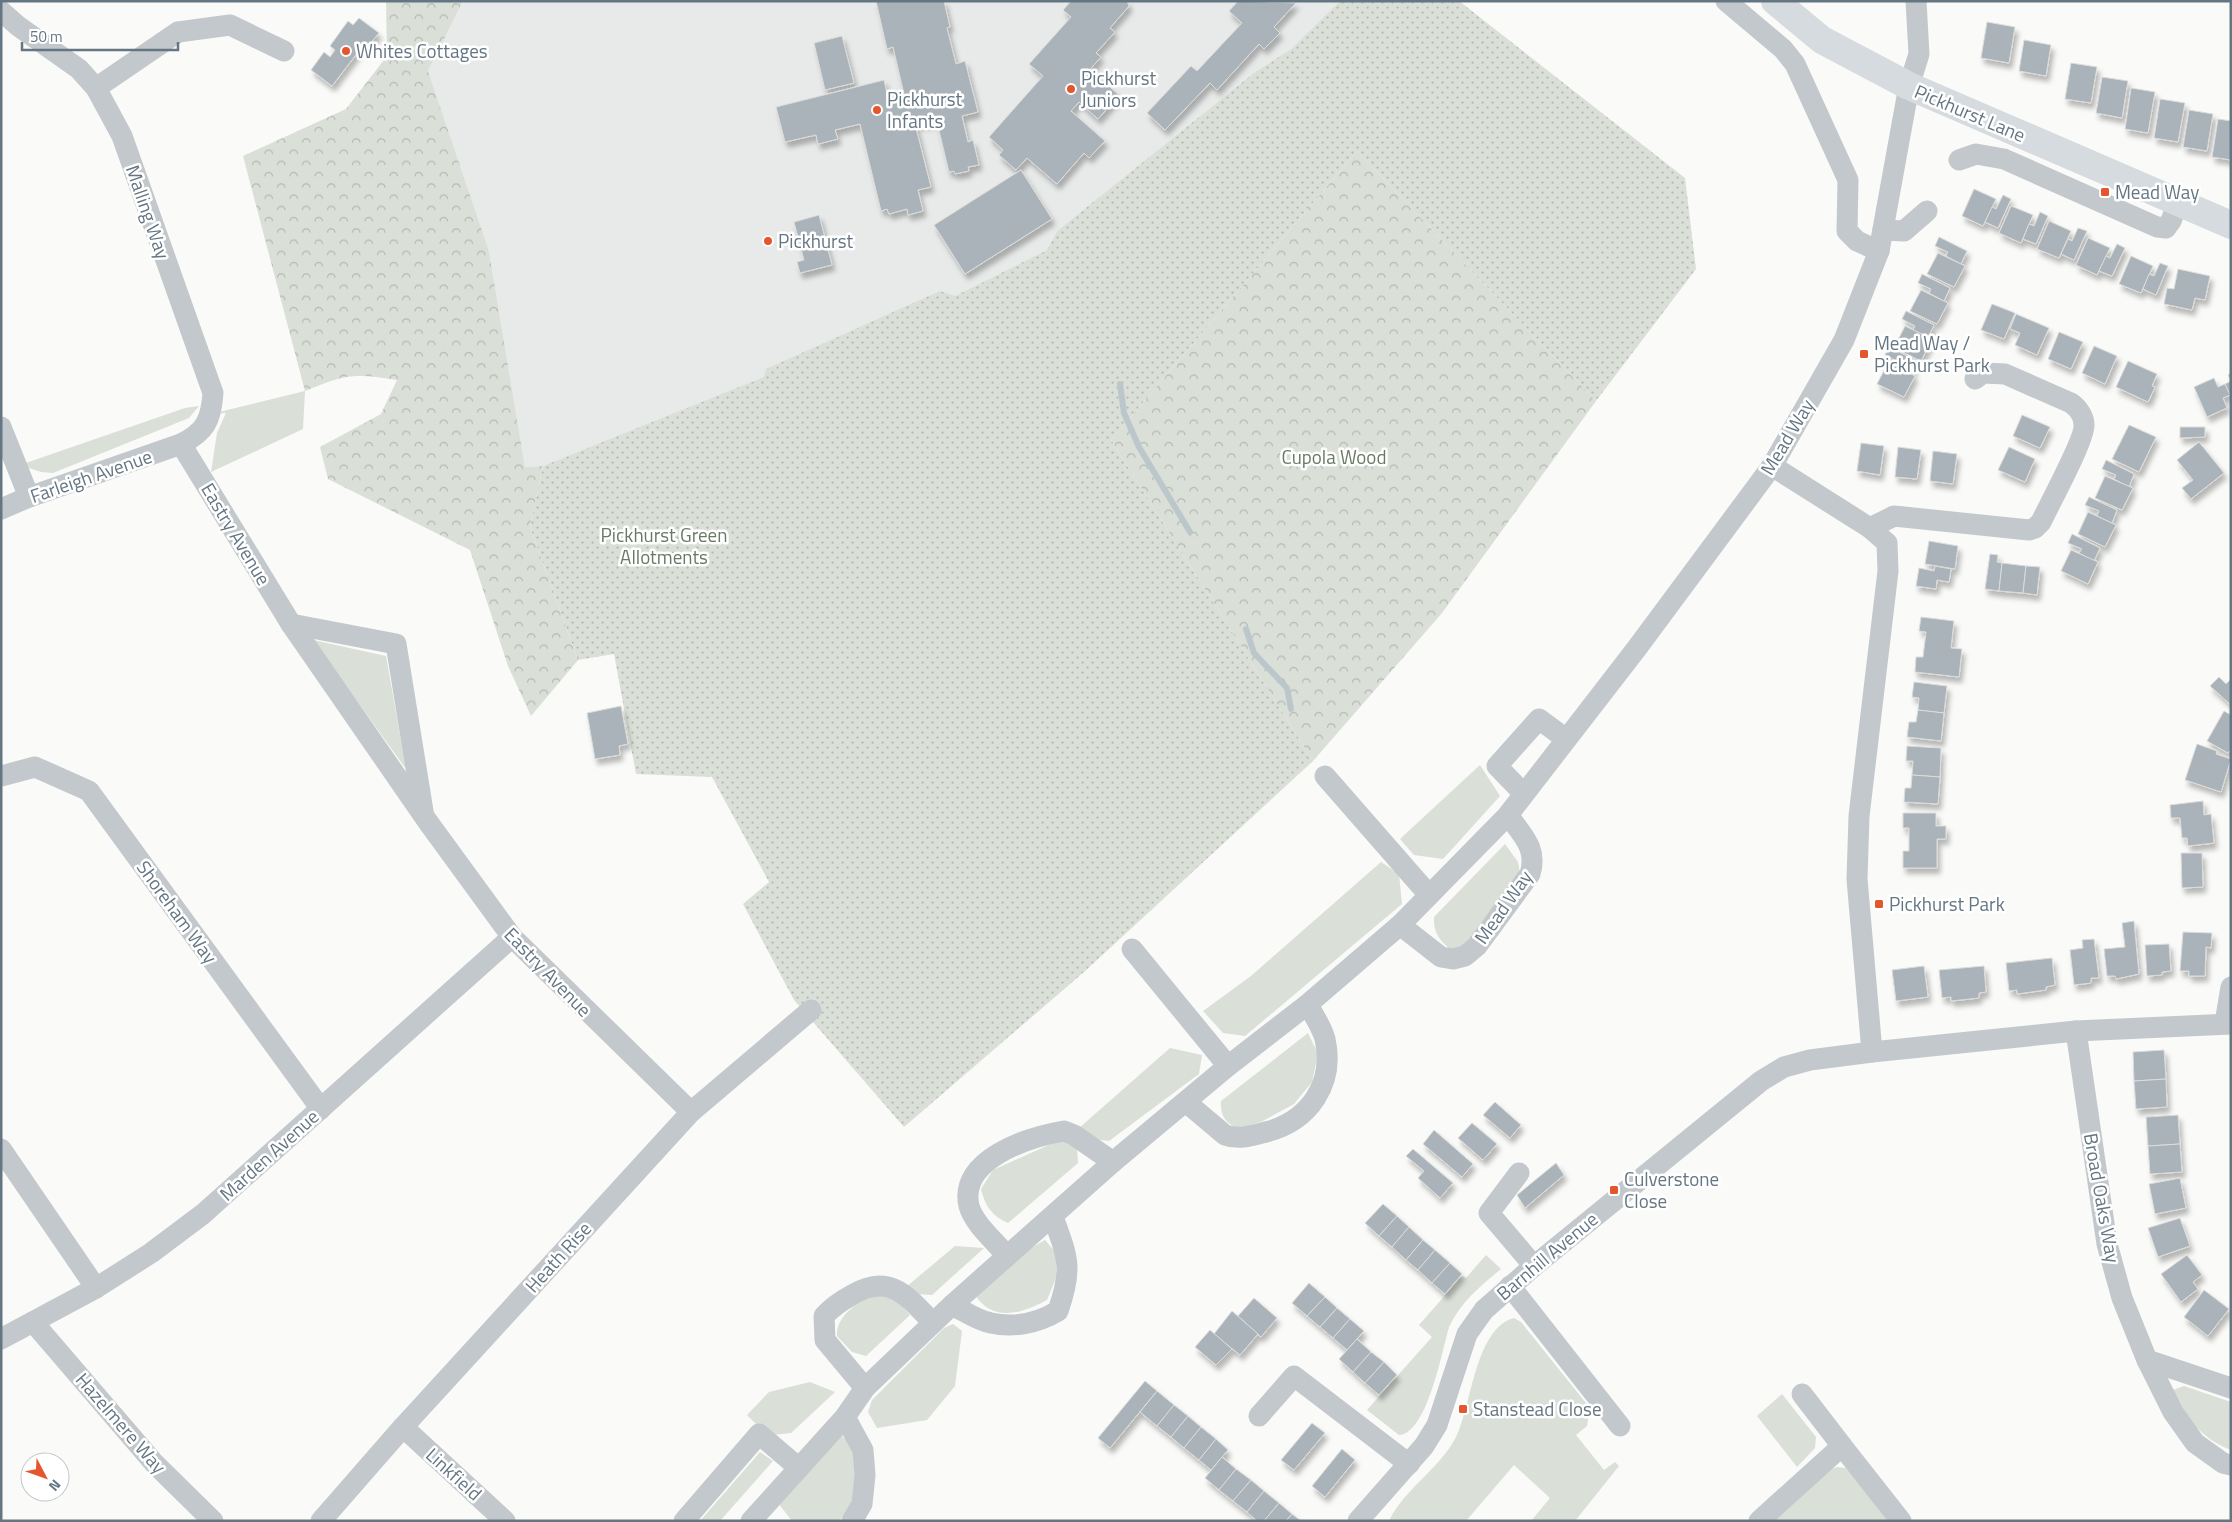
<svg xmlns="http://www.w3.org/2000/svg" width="2232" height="1522" font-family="'Titillium Web',sans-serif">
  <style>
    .built { fill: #e8e9e9 }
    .grass { fill: #dadfd7 }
    .forest { fill: url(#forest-crowns) }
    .park { fill: url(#park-dots) }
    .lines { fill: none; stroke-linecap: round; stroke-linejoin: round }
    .stream { stroke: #bbc7cb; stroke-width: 6 }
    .building { fill: #aab3b9; stroke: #dcdcda; filter: url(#shadow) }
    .minor { stroke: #c3c8cc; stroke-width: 21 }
    .major { stroke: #d6dbdf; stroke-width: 28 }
    .poi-dot { fill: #e4572e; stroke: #fff; stroke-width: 2 }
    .labels { text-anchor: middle; stroke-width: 5; stroke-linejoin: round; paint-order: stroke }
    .poi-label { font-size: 19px; fill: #657683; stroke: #fff; text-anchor: start }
    .street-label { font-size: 19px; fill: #657683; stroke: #fff }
    .park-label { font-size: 19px; fill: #687a64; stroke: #fff }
  </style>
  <defs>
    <pattern id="forest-crowns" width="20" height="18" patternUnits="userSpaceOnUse" patternTransform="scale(1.25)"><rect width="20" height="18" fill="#dadfd7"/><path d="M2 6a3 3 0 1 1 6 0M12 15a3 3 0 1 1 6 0" fill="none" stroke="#b4b9b4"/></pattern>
    <pattern id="park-dots" width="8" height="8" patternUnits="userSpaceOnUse" patternTransform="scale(1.25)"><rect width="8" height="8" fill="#dadfd7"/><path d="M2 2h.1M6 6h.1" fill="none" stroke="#b4b9b4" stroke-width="1.8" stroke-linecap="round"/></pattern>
    <filter id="shadow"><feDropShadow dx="3" dy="5.5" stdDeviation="2.5" flood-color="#0004"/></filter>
  </defs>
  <rect width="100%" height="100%" fill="#fafaf8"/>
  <polygon class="built" points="463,1 1340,1 1291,49 1255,72 1057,231 1047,250 955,296 767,369 765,377 722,395 543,466 525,467 489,251 428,71"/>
  <g class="grass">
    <polygon points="305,391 303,429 211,472 217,433 226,413 211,414"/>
    <polygon points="199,406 189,418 53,473 41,472 20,465 185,408"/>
    <polygon points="313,640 386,656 406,769"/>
    <polygon points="1480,765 1500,796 1443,859 1414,855 1400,839"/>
    <path d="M1505,844L1518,862L1520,873L1467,946L1453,952C1441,941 1433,934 1434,917Z"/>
    <polygon points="1381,862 1399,874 1402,904 1245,1036 1223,1033 1203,1011 1251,976"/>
    <path d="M1308,1033L1318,1054L1312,1082L1294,1104L1261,1122L1238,1129C1225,1122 1220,1116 1221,1101Z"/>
    <polygon points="1170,1048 1202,1055 1199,1074 1109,1141 1070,1136"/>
    <path d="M1064,1138L1077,1148L1078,1163L1008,1223C992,1216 985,1206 981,1189L993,1170Z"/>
    <path d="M1045,1240L1057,1254L1056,1278L1047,1300C1023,1313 993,1323 975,1295L1024,1252Z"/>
    <polygon points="955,1246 984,1248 932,1295 899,1293"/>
    <path d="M1486,1255L1501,1269C1480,1286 1461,1302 1449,1327C1442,1351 1427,1434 1399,1435L1367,1410L1432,1337L1419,1325L1462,1276L1466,1278Z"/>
    <path d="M893,1296L910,1315L866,1356L852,1352L837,1336C836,1318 854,1304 869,1298C875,1295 886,1296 893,1296Z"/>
    <path d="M1514,1318L1521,1322L1590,1408L1587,1426L1576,1435L1604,1470L1615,1462L1619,1466L1575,1521H1531L1550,1498L1514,1465L1466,1521H1389C1405,1487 1446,1465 1459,1430C1472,1398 1477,1328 1514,1318Z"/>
    <polygon points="953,1324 962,1331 955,1386 927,1420 877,1428 868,1412 872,1400 944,1328"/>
    <polygon points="810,1382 835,1392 791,1433 754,1437 761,1429 747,1415 769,1392"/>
    <path d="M2184,1386L2231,1402V1450C2200,1438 2188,1419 2173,1390Z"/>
    <polygon points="1782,1394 1816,1437 1815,1448 1797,1467 1757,1416"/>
    <path d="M840,1434L854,1447C857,1478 861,1496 839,1521H792L778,1503Z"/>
    <polygon points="760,1452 773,1461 720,1521 700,1521"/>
    <polygon points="1837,1467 1846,1468 1891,1521 1772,1521 1829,1470"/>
  </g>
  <g class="forest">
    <path d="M386,1H463L428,71L489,251L525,467L543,466L530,527L578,660L531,716L508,666L470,550L328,479L320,447L381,414L397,380C353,373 346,374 305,391L243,156L346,109L387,56Z"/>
    <polygon points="1357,151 1596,401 1442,613 1313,761 1111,440"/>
  </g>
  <polygon class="park" points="1340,1 1459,1 1685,178 1696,269 1596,401 1357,151 1111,440 1313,761 1084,972 904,1127 794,1000 743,904 769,882 712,777 636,774 614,654 578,660 530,527 543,466 764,377 766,369 940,291 955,296 1047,250 1057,231 1255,72 1291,49"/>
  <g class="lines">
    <g class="stream">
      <polyline points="1120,384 1124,413 1139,447 1190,532"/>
      <polyline points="1246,629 1254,653 1287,688 1291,709"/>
    </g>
  </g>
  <g class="building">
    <polygon points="876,1 944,1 950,27 947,28 956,64 965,61 978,112 962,116 968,142 973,140 979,165 968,167 969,171 955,174 954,171 949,172 937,122 915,124 931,187 918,190 923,211 908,215 907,209 889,214 887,209 881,211 860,124 835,130 838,139 818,144 816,135 785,142 776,107 884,80 888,98 904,94 893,47 887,49"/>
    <polygon points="1071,1 1127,1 1129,6 1110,28 1115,32 1096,53 1101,57 1085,75 1092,82 1097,76 1119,95 1098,119 1079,102 1071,111 1105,141 1089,158 1084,153 1057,184 1027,158 1016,170 999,155 1003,150 989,137 1043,76 1029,64 1071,17 1063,10"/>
    <polygon points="1238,1 1296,3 1274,27 1280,33 1264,49 1259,44 1217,90 1210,83 1165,130 1147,113 1191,66 1197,71 1242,23 1229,11"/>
    <polygon points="359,18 379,33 368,46 365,43 332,86 311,70 324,52 330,57 335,50 330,46 348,21 353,25"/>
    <polygon points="1987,22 2015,27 2009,63 1981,58"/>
    <polygon points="842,36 854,83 825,90 814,43"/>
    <polygon points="2024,40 2051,45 2046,76 2019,71"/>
    <polygon points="2071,63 2097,67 2091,103 2065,99"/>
    <polygon points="2102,77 2128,81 2122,118 2096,113"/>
    <polygon points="2131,88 2155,92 2148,133 2125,129"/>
    <polygon points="2160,99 2185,103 2178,142 2154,138"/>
    <polygon points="2189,110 2213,114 2207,151 2183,147"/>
    <polygon points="2218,119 2231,121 2231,160 2212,157"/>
    <polygon points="1021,170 1052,219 965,274 934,225"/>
    <polygon points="1974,189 1996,199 1983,226 1962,216"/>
    <polygon points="2003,195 2011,199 1998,228 1985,222 1992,207 1996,209"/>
    <polygon points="2011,206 2033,215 2021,243 1999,233"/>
    <polygon points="2040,212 2048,216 2036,244 2023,239 2029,224 2034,226"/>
    <polygon points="819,215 832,265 800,273 797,262 804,260 794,222"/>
    <polygon points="2049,221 2071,231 2059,258 2037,249"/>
    <polygon points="2078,228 2087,231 2074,260 2061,254 2068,239 2072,241"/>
    <polygon points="1939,237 1967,251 1961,264 1946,256 1948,252 1935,246"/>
    <polygon points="2088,238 2110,248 2097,275 2076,265"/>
    <polygon points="2117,244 2125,248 2112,276 2099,271 2106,256 2110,258"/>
    <polygon points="1938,253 1965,266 1954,287 1927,274"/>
    <polygon points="2131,256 2153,266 2141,293 2119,284"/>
    <polygon points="2160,263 2168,266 2156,295 2143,289 2149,274 2154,276"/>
    <polygon points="2178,269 2210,276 2205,300 2195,298 2192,310 2164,304 2167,288 2174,289"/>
    <polygon points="1922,274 1950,288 1944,301 1929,293 1931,289 1918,283"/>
    <polygon points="1921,290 1948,303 1937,324 1910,311"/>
    <polygon points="1992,304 2015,313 2004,339 1981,330"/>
    <polygon points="1906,311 1934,325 1928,337 1913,330 1915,326 1902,319"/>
    <polygon points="2016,314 2049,328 2037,355 2015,345 2020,333 2010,329"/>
    <polygon points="1905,326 1932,339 1921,361 1894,348"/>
    <polygon points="2059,332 2083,342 2071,369 2048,359"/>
    <polygon points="2094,346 2117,356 2105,384 2082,373"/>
    <polygon points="1889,347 1917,361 1911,374 1896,367 1898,362 1885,355"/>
    <polygon points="2128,361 2157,374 2152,386 2155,387 2148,402 2116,387"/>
    <polygon points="1888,363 1915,376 1904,397 1877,384"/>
    <polygon points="2231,373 2231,395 2230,395 2225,384 2231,381 2228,375"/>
    <polygon points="2214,378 2218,387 2225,384 2230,395 2223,398 2227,408 2207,417 2194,387"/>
    <polygon points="2022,415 2050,427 2040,448 2013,436"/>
    <polygon points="2129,425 2156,437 2139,472 2112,459"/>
    <polygon points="2180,427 2205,427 2205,437 2180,438"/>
    <polygon points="2199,442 2224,473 2191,499 2182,488 2193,480 2177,460"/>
    <polygon points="1861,443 1884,446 1880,475 1857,471"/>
    <polygon points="1898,447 1921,450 1917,479 1895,477"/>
    <polygon points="2009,447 2035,459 2025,482 1998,470"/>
    <polygon points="1933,451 1957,454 1953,484 1930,481"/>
    <polygon points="2106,460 2134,474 2129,487 2114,479 2116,475 2102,469"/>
    <polygon points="2105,476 2133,488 2122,510 2095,498"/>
    <polygon points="2089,497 2117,510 2112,523 2097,516 2099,511 2085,505"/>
    <polygon points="2088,512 2116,525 2105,547 2078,534"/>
    <polygon points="2072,534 2100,548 2094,561 2079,553 2082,549 2068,543"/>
    <polygon points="1929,541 1958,546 1955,569 1925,564"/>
    <polygon points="2071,550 2098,562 2088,584 2061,571"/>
    <polygon points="1990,554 1998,555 1997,562 2002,563 1999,591 1985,589"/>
    <polygon points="2002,563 2026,566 2023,593 1999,591"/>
    <polygon points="1935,566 1951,569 1949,582 1937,580 1936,589 1916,586 1919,568 1934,571"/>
    <polygon points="2026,566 2040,567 2037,595 2023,593"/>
    <polygon points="1921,617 1954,621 1951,648 1962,649 1959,677 1915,672 1916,657 1923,657 1926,632 1919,631"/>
    <polygon points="2219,677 2226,684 2231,679 2231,705 2210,686"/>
    <polygon points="1914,682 1947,686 1944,713 1918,710 1919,698 1912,697"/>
    <polygon points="621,706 628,744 619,746 620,755 595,759 587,713"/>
    <polygon points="1918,710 1944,713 1941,741 1907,737 1909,722 1916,722"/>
    <polygon points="2224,711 2231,715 2231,749 2228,753 2207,741"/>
    <polygon points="2197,744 2217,751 2216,754 2231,759 2221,792 2185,780"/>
    <polygon points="1907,746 1941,748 1940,777 1912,775 1913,761 1906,761"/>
    <polygon points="1912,775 1940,777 1938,804 1904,802 1905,788 1911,788"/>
    <polygon points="2203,801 2204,815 2211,814 2214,843 2188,846 2187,838 2182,838 2180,818 2171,818 2170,805"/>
    <polygon points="1903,813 1936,813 1936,826 1946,826 1946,839 1937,839 1937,868 1903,868 1903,851 1909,851 1909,828 1903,828"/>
    <polygon points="2181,853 2202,853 2203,887 2182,888"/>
    <polygon points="2134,921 2139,974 2116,979 2115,976 2107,976 2104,949 2125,947 2122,923"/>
    <polygon points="2183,932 2212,933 2211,948 2206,947 2205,976 2189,976 2189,971 2180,971"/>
    <polygon points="2094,939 2099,978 2091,978 2091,983 2074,985 2070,950 2083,948 2082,940"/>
    <polygon points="2169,944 2171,971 2162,972 2162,975 2147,976 2145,945"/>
    <polygon points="2052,958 2055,985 2046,987 2046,990 2017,994 2017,990 2009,991 2006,963"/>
    <polygon points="1924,966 1928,997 1896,1001 1892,970"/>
    <polygon points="1984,966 1986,992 1979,993 1979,998 1951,1001 1951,997 1942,998 1939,970"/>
    <polygon points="2164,1050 2166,1079 2134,1081 2133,1052"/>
    <polygon points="2166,1079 2167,1107 2136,1109 2134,1081"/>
    <polygon points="1495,1102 1521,1125 1510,1138 1483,1115"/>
    <polygon points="2178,1115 2180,1144 2148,1146 2146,1117"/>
    <polygon points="1472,1123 1497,1144 1483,1160 1458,1138"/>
    <polygon points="1434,1130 1473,1164 1462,1177 1423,1144"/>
    <polygon points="2180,1144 2182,1172 2150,1174 2148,1146"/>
    <polygon points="1413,1149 1453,1183 1440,1198 1418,1178 1424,1171 1406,1156"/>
    <polygon points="1556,1163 1564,1175 1525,1208 1517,1195"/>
    <polygon points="2180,1178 2186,1208 2155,1214 2149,1184"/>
    <polygon points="1383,1204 1397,1216 1379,1236 1365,1223"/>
    <polygon points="1397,1216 1409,1227 1392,1247 1379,1236"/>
    <polygon points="2180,1218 2190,1246 2158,1257 2148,1228"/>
    <polygon points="1409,1227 1423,1240 1406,1260 1392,1247"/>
    <polygon points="1423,1240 1435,1250 1418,1270 1406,1260"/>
    <polygon points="1435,1250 1450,1263 1432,1283 1418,1270"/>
    <polygon points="2187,1255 2202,1275 2193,1282 2198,1289 2181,1302 2161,1274"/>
    <polygon points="1450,1263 1462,1274 1445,1294 1432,1283"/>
    <polygon points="1309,1283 1325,1297 1307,1316 1292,1303"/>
    <polygon points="2204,1290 2229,1309 2208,1336 2184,1317"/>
    <polygon points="1325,1297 1337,1308 1320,1327 1307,1316"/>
    <polygon points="1254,1298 1277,1318 1261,1337 1238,1316"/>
    <polygon points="1337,1308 1350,1319 1333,1338 1320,1327"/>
    <polygon points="1232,1311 1258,1334 1240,1355 1214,1334"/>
    <polygon points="1350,1319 1364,1331 1347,1350 1333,1338"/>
    <polygon points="1210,1330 1232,1349 1216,1365 1195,1347"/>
    <polygon points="1357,1339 1371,1352 1353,1372 1339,1359"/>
    <polygon points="1371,1352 1384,1362 1365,1383 1353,1372"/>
    <polygon points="1384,1362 1397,1375 1379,1395 1365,1383"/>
    <polygon points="1145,1381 1157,1391 1110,1448 1098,1438"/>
    <polygon points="1157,1391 1174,1405 1157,1426 1140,1412"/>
    <polygon points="1174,1405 1188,1416 1171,1437 1157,1426"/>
    <polygon points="1188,1416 1201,1427 1184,1448 1171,1437"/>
    <polygon points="1312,1423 1325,1433 1294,1470 1281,1460"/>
    <polygon points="1201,1427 1216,1439 1199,1460 1184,1448"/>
    <polygon points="1216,1439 1228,1450 1211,1470 1199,1460"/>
    <polygon points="1342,1449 1355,1460 1325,1497 1312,1486"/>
    <polygon points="1222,1457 1236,1469 1219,1490 1205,1478"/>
    <polygon points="1236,1469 1251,1480 1233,1501 1219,1490"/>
    <polygon points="1251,1480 1264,1491 1247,1512 1233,1501"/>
    <polygon points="1264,1491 1279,1503 1264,1521 1257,1521 1247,1512"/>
    <polygon points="1279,1503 1292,1514 1286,1521 1264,1521"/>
    <polygon points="1292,1514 1301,1521 1286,1521"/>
  </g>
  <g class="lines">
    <g class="minor">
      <polyline points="1726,1 1783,49 1795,64 1848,180 1847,231 1857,241 1879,251"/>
      <path d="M1,11L18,26L79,69L96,88L122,136L213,393C211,421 205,432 181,444L29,497L1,509"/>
      <polyline points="96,88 178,32 230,25 284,51"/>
      <polyline points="1959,160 1976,154 2004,159 2157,227 2166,228 2171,221 2178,202"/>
      <polyline points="1883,230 1904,231 1927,211"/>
      <polyline points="1,427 29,497"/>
      <polyline points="181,444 291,624 428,822 512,937 691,1112"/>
      <polyline points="1772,466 1870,528 1887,543 1888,571 1859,816 1857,879 1872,1052"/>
      <path d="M1870,528L1894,516L2029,530L2035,528L2041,522C2049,505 2085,439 2084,425C2084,416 2078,408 2071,403L2005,374L1983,373L1975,379"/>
      <polyline points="291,624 396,644 423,811"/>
      <polyline points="1,776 35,767 89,791 321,1109"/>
      <polyline points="1325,776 1429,895"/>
      <polyline points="1524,794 1497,766 1539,719 1566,739"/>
      <path d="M1400,925L1441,957L1453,959L1465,956L1477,946L1530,874C1538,848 1522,835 1508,815"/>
      <polyline points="1132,949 1228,1066"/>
      <polyline points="2225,1023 2231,987"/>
      <polyline points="2076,1031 2107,1244 2122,1298 2147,1360 2173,1412 2195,1443 2223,1463 2231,1465"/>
      <path d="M1187,1103L1225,1135C1239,1140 1251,1136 1266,1132C1309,1121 1335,1084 1325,1039C1322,1027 1313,1015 1308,1004"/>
      <polyline points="1,1149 96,1288"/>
      <polyline points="1519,1173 1489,1213 1534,1266"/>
      <path d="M1006,1255C995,1241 974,1224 969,1206C958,1159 1029,1137 1064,1131L1074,1135L1113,1162"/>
      <polyline points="1510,1286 1620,1426"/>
      <path d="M952,1305C964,1311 978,1321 991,1323C1014,1328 1038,1323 1058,1311C1073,1268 1068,1258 1053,1217"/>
      <polyline points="33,1322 154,1463 213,1521"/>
      <polyline points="1,1339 96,1288 151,1253 203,1214 512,937"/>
      <polyline points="2147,1360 2231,1388"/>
      <path d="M865,1388L825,1340L824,1316C833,1306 841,1301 852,1295C890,1272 908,1297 933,1323"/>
      <polyline points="1802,1394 1842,1446"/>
      <polyline points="1259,1416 1294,1376 1409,1464"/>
      <polyline points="845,1417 863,1450 865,1475 862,1504 852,1521"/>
      <polyline points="403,1427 505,1521"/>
      <polyline points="321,1521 403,1427 691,1112 811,1010"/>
      <polyline points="684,1521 759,1434 799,1468"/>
      <polyline points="751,1521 845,1417 865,1388 952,1305 1113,1162 1228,1066 1308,1004 1400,925 1508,815 1637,648 1772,466 1844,340 1879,251 1909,86 1919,54 1916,1"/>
      <polyline points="1358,1521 1424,1446 1437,1425 1467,1334 1484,1310 1534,1266 1761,1081 1784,1067 1810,1060 1872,1052 2076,1031 2231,1024"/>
      <polyline points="1759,1521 1842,1446 1901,1521"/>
    </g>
    <polyline class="major" points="1775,1 1822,40 1909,86 2231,225"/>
  </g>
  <g class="poi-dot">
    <circle cx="346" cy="51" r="5"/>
    <circle cx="1071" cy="89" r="5"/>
    <circle cx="877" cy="110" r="5"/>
    <rect x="2100" y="187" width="10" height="10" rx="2.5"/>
    <circle cx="768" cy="241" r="5"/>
    <rect x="1859" y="349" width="10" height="10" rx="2.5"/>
    <rect x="1874" y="899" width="10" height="10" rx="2.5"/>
    <rect x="1609" y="1185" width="10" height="10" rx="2.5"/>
    <rect x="1458" y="1404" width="10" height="10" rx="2.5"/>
  </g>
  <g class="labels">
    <g class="poi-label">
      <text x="356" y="58">Whites Cottages</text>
      <text x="1081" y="85">Pickhurst<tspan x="1081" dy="22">Juniors</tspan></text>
      <text x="887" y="106">Pickhurst<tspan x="887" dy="22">Infants</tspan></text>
      <text x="2115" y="199">Mead Way</text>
      <text x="778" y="248">Pickhurst</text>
      <text x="1874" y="350">Mead Way /<tspan x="1874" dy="22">Pickhurst Park</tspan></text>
      <text x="1889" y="911">Pickhurst Park</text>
      <text x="1624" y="1186">Culverstone<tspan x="1624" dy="22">Close</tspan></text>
      <text x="1473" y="1416">Stanstead Close</text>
    </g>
    <g class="street-label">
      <text transform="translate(1970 113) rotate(23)" y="7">Pickhurst Lane</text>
      <text transform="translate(148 212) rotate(71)" y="7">Malling Way</text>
      <text transform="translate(1787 437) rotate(-59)" y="7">Mead Way</text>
      <text transform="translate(91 476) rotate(-19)" y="7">Farleigh Avenue</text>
      <text transform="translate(236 534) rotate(59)" y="7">Eastry Avenue</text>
      <text transform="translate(1503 907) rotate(-55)" y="7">Mead Way</text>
      <text transform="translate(177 912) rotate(54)" y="7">Shoreham Way</text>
      <text transform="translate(548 972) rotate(46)" y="7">Eastry Avenue</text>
      <text transform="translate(269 1155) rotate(-42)" y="7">Marden Avenue</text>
      <text transform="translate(2102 1198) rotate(80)" y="7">Broad Oaks Way</text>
      <text transform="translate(1547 1256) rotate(-40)" y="7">Barnhill Avenue</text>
      <text transform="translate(558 1257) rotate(-48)" y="7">Heath Rise</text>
      <text transform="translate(121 1423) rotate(49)" y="7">Hazelmere Way</text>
      <text transform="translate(454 1474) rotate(42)" y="7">Linkfield</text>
    </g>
    <g class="park-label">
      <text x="1334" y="464">Cupola Wood</text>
      <text x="664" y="542">Pickhurst Green<tspan x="664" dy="22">Allotments</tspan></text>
    </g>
  </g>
  <rect width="2232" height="1522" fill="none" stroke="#657683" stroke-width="5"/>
  <g transform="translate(45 1477) rotate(131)"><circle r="24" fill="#ffffff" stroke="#c1c8cd"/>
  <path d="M0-4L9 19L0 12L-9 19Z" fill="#e4572e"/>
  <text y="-8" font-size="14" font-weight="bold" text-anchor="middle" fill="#657683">N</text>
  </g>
  <path d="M22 42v8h156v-8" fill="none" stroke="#657683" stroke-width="2.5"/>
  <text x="30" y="42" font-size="15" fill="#657683" stroke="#ffffff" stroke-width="4" paint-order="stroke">50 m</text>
</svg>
